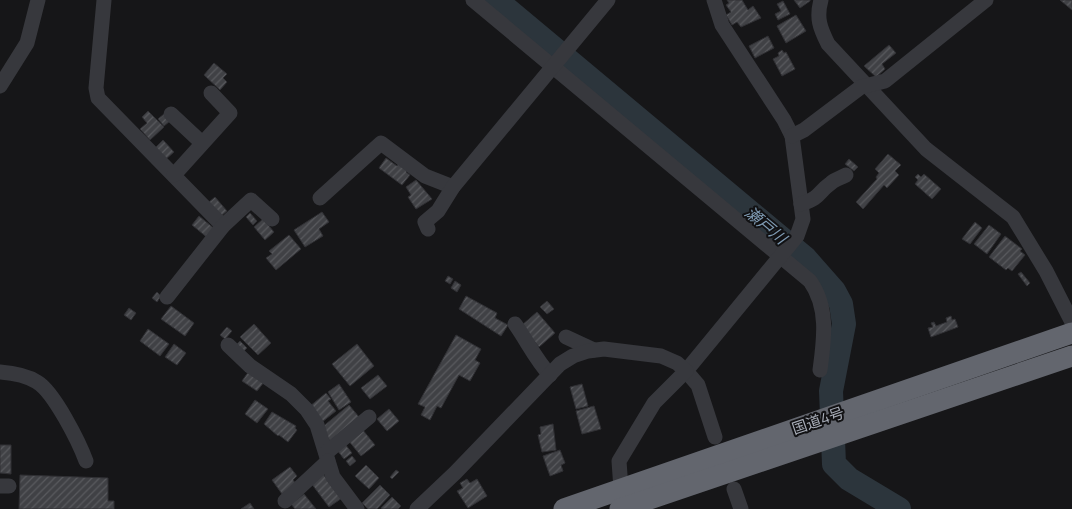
<svg xmlns="http://www.w3.org/2000/svg" width="1072" height="509" font-family="Manrope,'Noto Sans JP',sans-serif">
  <style>
    .lines { fill: none; stroke-linecap: round; stroke-linejoin: round }
    .river { stroke: #2c353c; stroke-width: 24 }
    .building { fill: url(#building-hatch); stroke: #303034 }
    .minor { stroke: #37383d; stroke-width: 15 }
    .highway { stroke: #63666e; stroke-width: 21 }
    .labels { text-anchor: middle; stroke-width: 4; stroke-linejoin: round; paint-order: stroke }
    .street-label { font-size: 15px; fill: #a8adb8; stroke: #111113 }
    .water-label { font-size: 16px; font-style: italic; fill: #7f9bb3; stroke: #111113 }
  </style>
  <defs>
    <pattern id="building-hatch" width="6" height="6" patternUnits="userSpaceOnUse" patternTransform="scale(1.25)"><rect width="6" height="6" fill="#404145"/><path d="M-1 1l2-2M0 6l6-6M5 7l2-2" fill="none" stroke="#595a5e"/></pattern>
  </defs>
  <rect width="100%" height="100%" fill="#161618"/>
  <g class="lines">
    <polyline class="river" points="496,0 805,258 834,291 841,304 844,324 831,391 834,464 849,479 899,509"/>
  </g>
  <g class="building">
    <polygon points="727,0 742,0 748,10 753,6 761,18 741,27 737,22 732,25 726,15 731,12 726,5 729,3"/>
    <polygon points="794,0 810,0 810,1 800,8"/>
    <polygon points="1060,0 1072,0 1072,10"/>
    <polygon points="783,1 790,14 778,20 775,14 781,11 777,4"/>
    <polygon points="796,15 806,31 786,43 777,26"/>
    <polygon points="768,36 774,48 755,58 749,46"/>
    <polygon points="889,45 896,53 882,64 885,69 876,77 864,66"/>
    <polygon points="782,50 784,53 786,52 795,69 782,76 773,59 779,56 778,53"/>
    <polygon points="214,63 227,74 223,78 227,82 220,90 204,75"/>
    <polygon points="148,111 164,127 150,140 140,129 147,123 142,117"/>
    <polygon points="164,114 170,121 164,126 158,119"/>
    <polygon points="163,140 174,152 166,159 155,148"/>
    <polygon points="888,154 901,165 895,171 899,175 887,188 884,185 863,209 856,202 877,179 876,177 879,173 875,169"/>
    <polygon points="386,158 397,166 399,163 408,169 406,172 410,175 402,185 379,168"/>
    <polygon points="849,159 858,167 854,171 845,164"/>
    <polygon points="918,174 921,177 924,174 941,189 932,199 915,184 918,180 915,177"/>
    <polygon points="416,180 432,199 416,209 408,197 411,195 406,187"/>
    <polygon points="215,197 227,211 220,217 208,203"/>
    <polygon points="322,212 329,222 319,229 323,236 305,247 294,230"/>
    <polygon points="250,213 257,221 253,225 246,217"/>
    <polygon points="199,216 216,230 209,239 192,225"/>
    <polygon points="263,219 274,232 265,240 254,227"/>
    <polygon points="975,222 982,228 970,244 962,239"/>
    <polygon points="989,225 1001,234 987,254 974,244"/>
    <polygon points="289,235 301,249 276,270 266,258 272,254 269,251"/>
    <polygon points="1005,236 1022,249 1020,251 1025,255 1012,271 1008,268 1006,270 989,257"/>
    <polygon points="1021,272 1030,283 1027,286 1018,274"/>
    <polygon points="448,276 453,279 450,284 445,281"/>
    <polygon points="455,281 461,285 457,292 451,288"/>
    <polygon points="157,292 161,296 157,302 152,298"/>
    <polygon points="466,296 497,313 495,318 508,325 501,336 459,309"/>
    <polygon points="547,301 554,309 547,314 540,307"/>
    <polygon points="171,306 194,323 185,336 161,319"/>
    <polygon points="129,308 136,313 131,320 124,315"/>
    <polygon points="537,312 555,333 539,347 521,326"/>
    <polygon points="951,316 952,320 955,319 958,327 931,337 928,328 933,327 931,323 934,322 936,326 947,322 946,318"/>
    <polygon points="254,324 271,343 258,355 240,337"/>
    <polygon points="227,327 232,331 225,339 220,335"/>
    <polygon points="148,329 169,344 160,356 140,341"/>
    <polygon points="456,335 481,349 475,360 480,363 470,381 459,375 441,408 437,406 430,420 421,415 425,407 418,404"/>
    <polygon points="240,341 247,348 243,352 236,345"/>
    <polygon points="174,344 186,353 177,365 165,357"/>
    <polygon points="357,344 374,366 350,386 332,364"/>
    <polygon points="249,371 264,382 257,391 242,381"/>
    <polygon points="378,375 387,386 370,399 361,388"/>
    <polygon points="339,384 351,402 339,410 328,392"/>
    <polygon points="582,384 588,406 576,409 570,387"/>
    <polygon points="326,393 331,399 328,401 336,411 322,422 309,407"/>
    <polygon points="255,400 268,409 257,423 245,414"/>
    <polygon points="349,405 359,417 330,441 320,429"/>
    <polygon points="594,406 601,429 582,434 576,411"/>
    <polygon points="389,409 399,421 387,431 377,419"/>
    <polygon points="272,412 296,426 295,428 297,430 288,442 279,435 278,436 264,424"/>
    <polygon points="553,424 556,450 542,452 538,435 541,434 540,427"/>
    <polygon points="362,429 375,445 361,456 348,440"/>
    <polygon points="345,444 352,453 344,459 337,450"/>
    <polygon points="0,445 11,445 11,474 0,473"/>
    <polygon points="560,450 565,463 561,465 563,471 550,476 543,456"/>
    <polygon points="352,456 356,461 350,466 346,461"/>
    <polygon points="366,465 379,478 369,489 355,476"/>
    <polygon points="290,467 297,476 293,480 296,484 282,494 272,480"/>
    <polygon points="396,470 399,472 392,479 390,477"/>
    <polygon points="323,474 342,498 329,507 311,483"/>
    <polygon points="20,475 108,478 108,501 114,501 114,509 19,509"/>
    <polygon points="467,479 470,483 477,479 487,496 468,508 457,491 463,488 460,483"/>
    <polygon points="380,485 390,495 377,509 368,509 362,503"/>
    <polygon points="304,494 316,509 295,509 291,504"/>
    <polygon points="392,497 401,506 398,509 382,509 381,508"/>
    <polygon points="250,503 254,509 241,509"/>
  </g>
  <g class="lines">
    <g class="minor">
      <polyline points="104,0 96,88 98,98 223,226"/>
      <path d="M473,0L810,281C829,308 824,340 820,370"/>
      <polyline points="714,0 722,25 784,120 792,136 803,219 797,236 686,371 698,385 715,437"/>
      <path d="M821,0C816,18 820,28 828,44L926,149L1013,217L1046,271L1072,322"/>
      <polyline points="0,86 27,43 38,0"/>
      <polyline points="171,114 202,143"/>
      <polyline points="792,136 804,130 861,87 885,81 986,0"/>
      <polyline points="174,175 230,113 211,93"/>
      <polyline points="320,198 381,143 425,176 453,187"/>
      <path d="M801,204C822,197 817,193 831,183C835,179 841,178 846,175"/>
      <polyline points="428,229 425,222 438,211 453,187 608,0"/>
      <polyline points="167,297 223,226 251,200 272,219"/>
      <path d="M515,324C527,341 536,360 550,375"/>
      <polyline points="566,337 594,350"/>
      <polyline points="228,345 250,366 291,394 307,410 317,425 333,477 357,509"/>
      <path d="M0,372C13,373 26,375 37,382C54,392 79,442 86,461"/>
      <polyline points="326,453 369,417"/>
      <polyline points="0,486 9,486"/>
      <polyline points="734,489 741,509"/>
      <polyline points="285,501 328,461"/>
      <polyline points="417,509 455,473 560,364 573,356 588,351 604,349 661,356 677,363 686,371 654,403 619,461 621,489"/>
    </g>
    <g class="highway">
      <polyline points="564,509 1072,333"/>
      <polyline points="620,509 1072,356"/>
    </g>
  </g>
  <g class="labels">
    <g class="street-label">
      <text transform="translate(818 421) rotate(-19)" y="5">国道4号</text>
    </g>
    <g class="water-label">
      <text transform="translate(766 225) rotate(40)" y="6">瀬戸川</text>
    </g>
  </g>
</svg>
